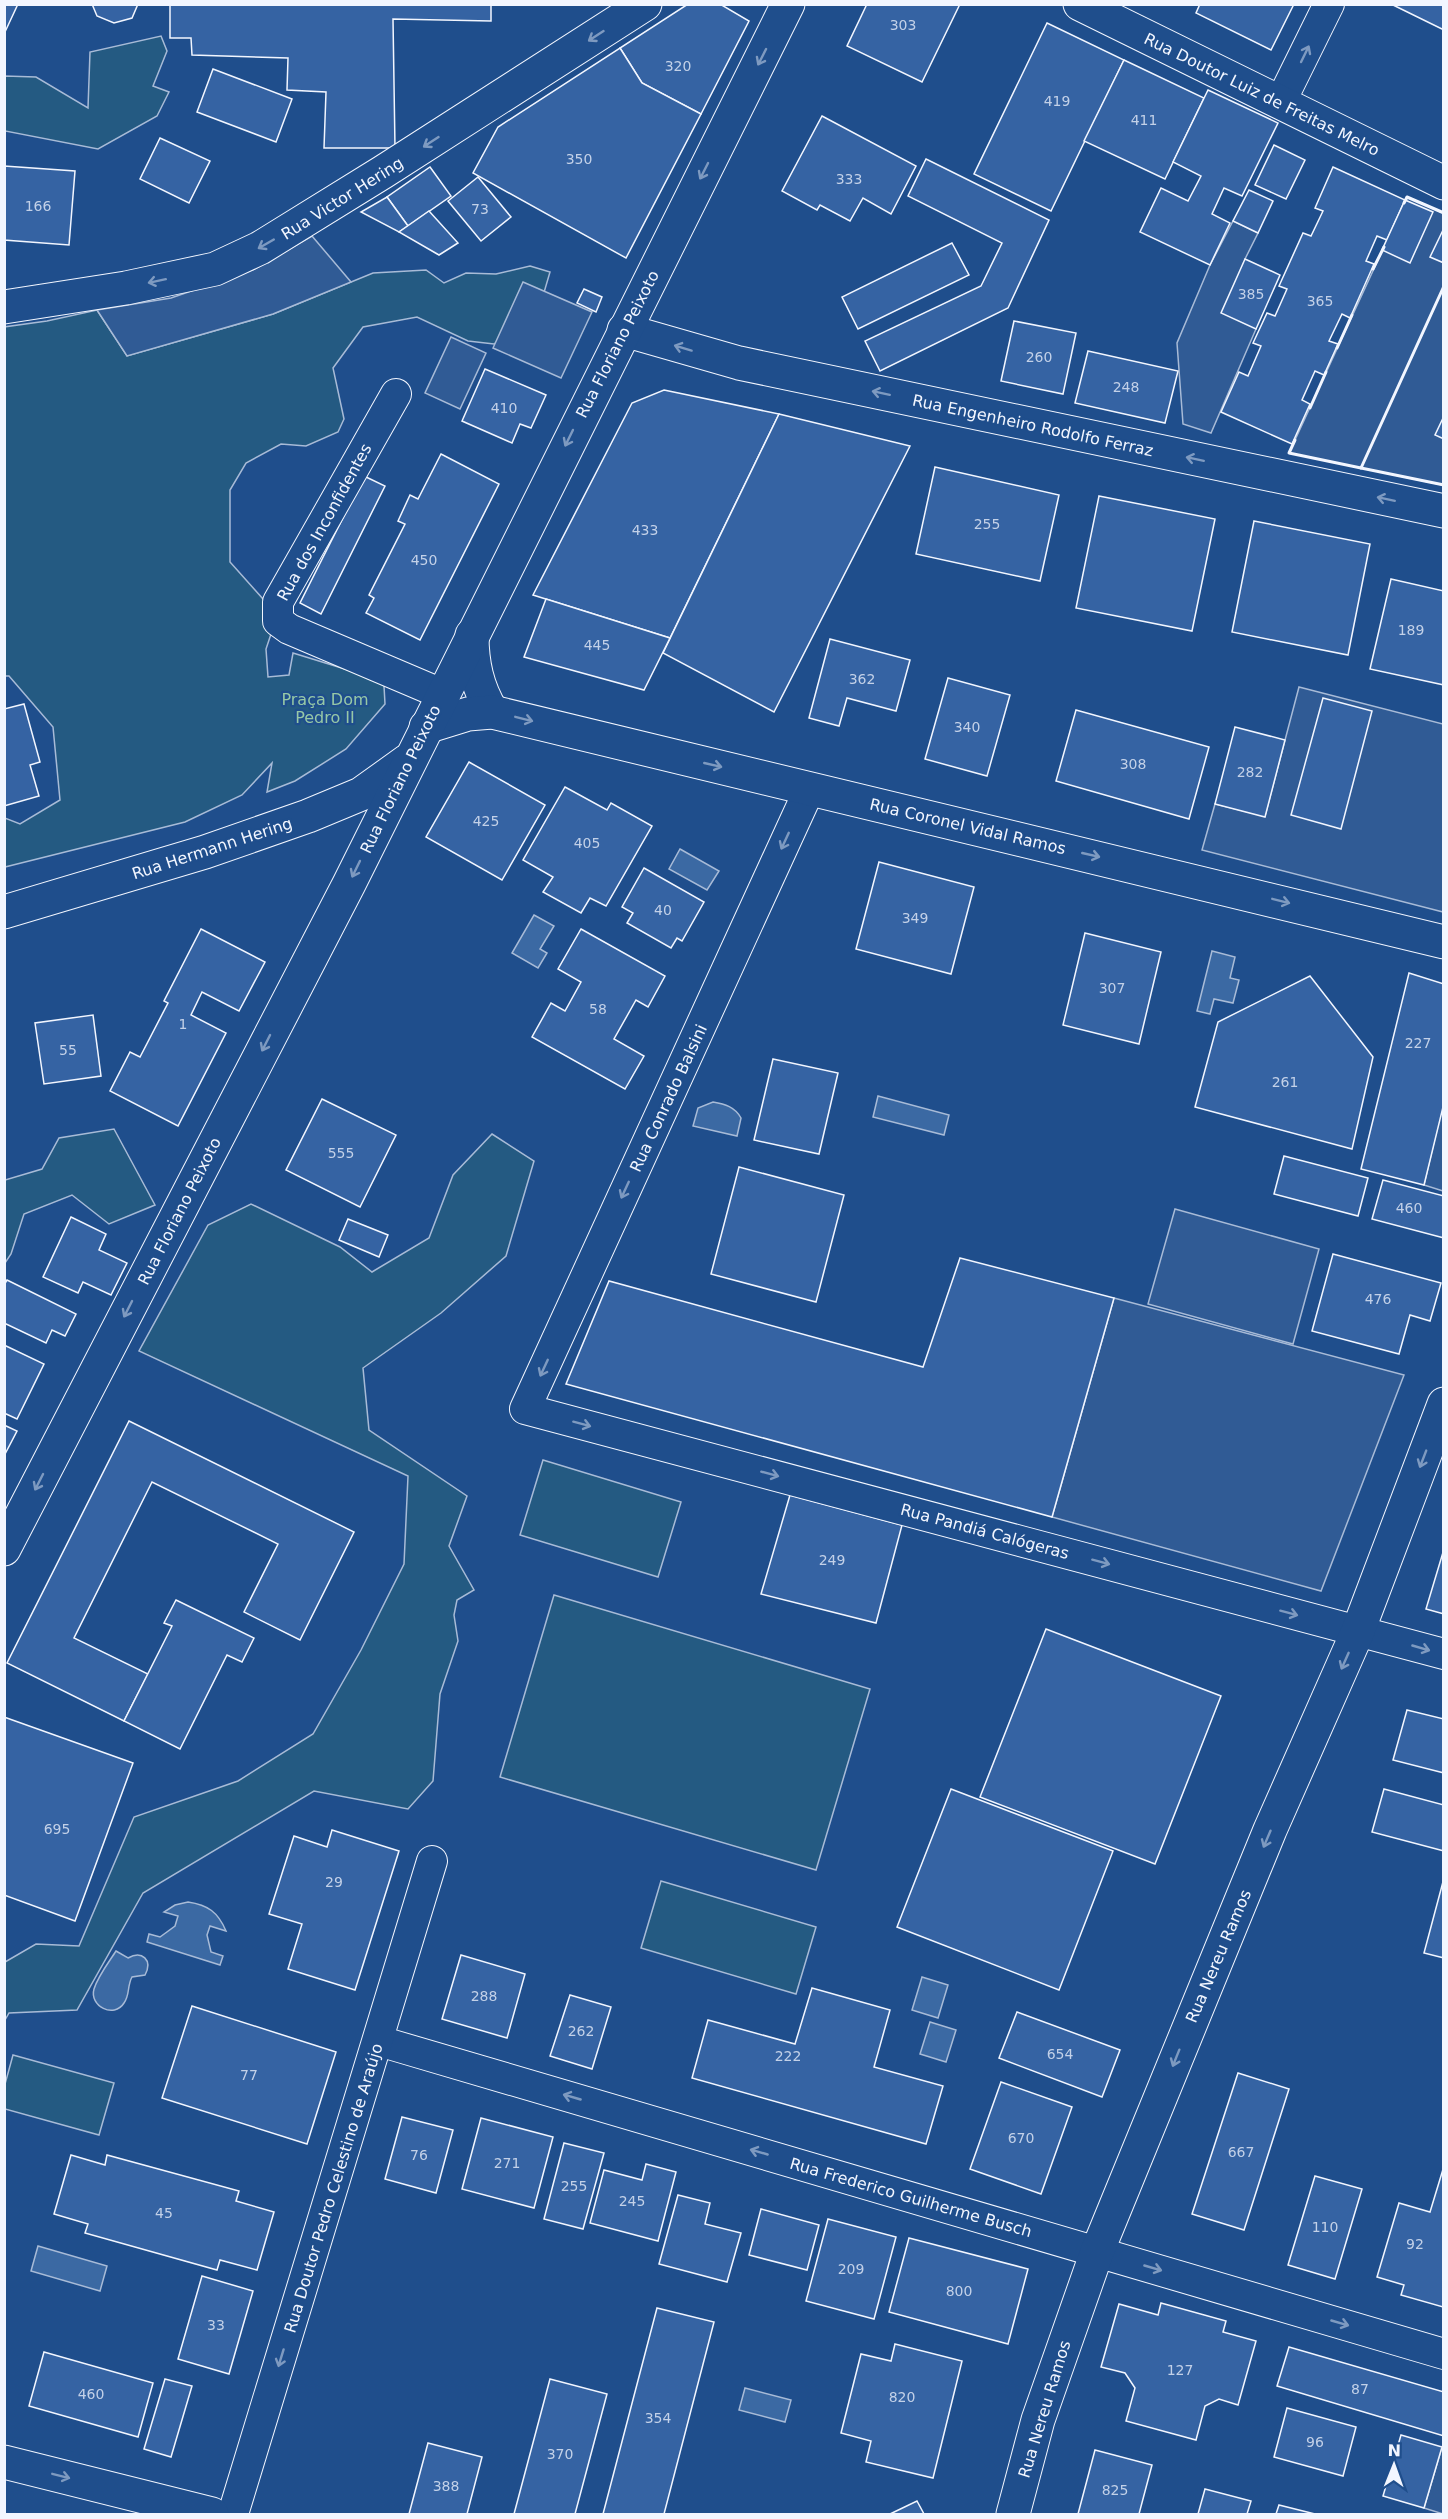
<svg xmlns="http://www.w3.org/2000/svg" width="1448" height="2519" font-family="'DejaVu Sans',sans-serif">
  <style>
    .green { fill: #245a82; stroke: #a8bbd7; stroke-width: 1.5 }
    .parking { fill: #305b95; stroke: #a8bbd7; stroke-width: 1.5 }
    .water { fill: #3b69a3; stroke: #a8bbd7; stroke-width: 1.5 }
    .building { fill: #3563a3; stroke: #f2f6ff; stroke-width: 1.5 }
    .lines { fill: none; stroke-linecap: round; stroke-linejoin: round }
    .street-casing { stroke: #f2f6ff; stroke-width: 32 }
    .secondary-casing { stroke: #f2f6ff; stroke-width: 35 }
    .street { stroke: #1f4e8c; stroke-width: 30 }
    .secondary { stroke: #1f4e8c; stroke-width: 33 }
    .wall { stroke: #f2f6ff; stroke-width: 3 }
    .oneway { stroke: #7e9ac0 }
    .labels { text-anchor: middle; stroke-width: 4.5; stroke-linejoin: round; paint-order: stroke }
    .number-label { font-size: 14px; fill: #c3d1e8 }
    .street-label { font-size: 16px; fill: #f2f6ff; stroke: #1f4e8c }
    .park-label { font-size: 16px; fill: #97c8a6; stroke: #1f4e8c }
  </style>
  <rect width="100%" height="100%" fill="#1f4e8c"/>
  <g class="green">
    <polygon points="161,36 167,51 153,86 169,92 157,116 98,149 5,131 5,76 36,77 88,108 90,52"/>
    <polygon points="530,266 550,272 543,296 511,332 494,344 468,341 417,317 363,327 333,368 344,419 338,432 306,446 281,444 246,463 230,490 230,562 263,599 274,625 266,649 268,677 289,675 293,653 374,678 384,686 385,704 346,749 295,781 267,792 272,763 242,795 185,822 5,867 5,818 20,824 60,800 53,727 9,676 5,676 4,327 47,321 97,310 127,356 273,314 373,273 426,270 444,283 466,273 496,274"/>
    <polygon points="114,1129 155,1205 109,1224 72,1195 24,1214 11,1254 5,1263 5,1180 42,1169 59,1138"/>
    <polygon points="492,1134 534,1161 506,1256 441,1313 363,1368 369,1430 467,1496 449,1546 474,1590 457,1600 454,1615 458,1641 440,1694 433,1781 408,1809 314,1791 143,1893 77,2010 9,2013 5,2020 5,1962 36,1944 79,1946 134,1817 238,1781 313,1734 361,1650 404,1564 408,1476 139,1351 208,1225 251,1204 340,1247 372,1272 429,1238 453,1175"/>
    <polygon points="543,1460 681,1502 658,1577 520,1535"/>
    <polygon points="554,1595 870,1689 816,1870 500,1777"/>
    <polygon points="661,1881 816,1927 796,1994 641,1948"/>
    <polygon points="13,2055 114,2083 99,2135 5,2109 5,2084"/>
  </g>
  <g class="parking">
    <polygon points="1407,197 1443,213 1443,485 1289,453"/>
    <polygon points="1233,221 1258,233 1245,259 1256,329 1211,433 1183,424 1177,343 1210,265"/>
    <polygon points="312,236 351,282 273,314 127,356 97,310 171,298 255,269"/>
    <polygon points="523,282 592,312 561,378 493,348"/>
    <polygon points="451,337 486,353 460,409 425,393"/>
    <polygon points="1299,687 1443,724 1443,912 1202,850 1215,804 1265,816"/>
    <polygon points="1443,1103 1443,1191 1424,1185"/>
    <polygon points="1175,1209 1319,1249 1293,1344 1148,1304"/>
    <polygon points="1114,1298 1404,1375 1321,1591 1052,1517"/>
    <polygon points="1442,2447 1443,2448 1443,2514 1424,2508"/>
  </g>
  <g class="water">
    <polygon points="680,849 719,871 707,890 669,869"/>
    <polygon points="534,915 554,926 540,949 547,953 538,968 512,953"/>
    <polygon points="1212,951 1235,957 1230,978 1239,980 1233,1003 1214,999 1210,1014 1197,1011"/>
    <polygon points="878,1096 949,1115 944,1135 873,1117"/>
    <path d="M713,1102C725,1104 735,1107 741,1118L737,1136L693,1126L698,1108Z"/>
    <path d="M188,1902C208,1905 218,1912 226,1931L210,1926L207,1935L211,1952L223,1956L220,1965L147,1942L149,1934L160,1937L175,1926L178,1916L164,1912L175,1905Z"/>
    <path d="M116,1951L128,1958C142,1950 153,1960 145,1975L132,1977C127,1986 130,1995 124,2003C114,2019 89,2006 94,1989C98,1976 109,1962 116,1951Z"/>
    <polygon points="922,1977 948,1985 938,2018 912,2010"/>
    <polygon points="930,2022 956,2030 946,2062 920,2054"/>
    <polygon points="38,2246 107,2266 100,2291 31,2271"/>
    <polygon points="745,2388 791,2400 785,2422 739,2410"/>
  </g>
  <g class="building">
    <polygon points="4,4 18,4 4,34"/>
    <polygon points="92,4 138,4 132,18 114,23 97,16"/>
    <polygon points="170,4 491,4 491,21 393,19 395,148 324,148 326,92 287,90 288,58 192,55 191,38 170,38"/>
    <polygon points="688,4 720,4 749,21 701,114 642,83 620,48"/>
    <polygon points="867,4 960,4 922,82 847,46"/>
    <polygon points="1200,4 1294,4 1271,50 1196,13"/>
    <polygon points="1391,4 1444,4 1444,30"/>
    <polygon points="1047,23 1124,60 1051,211 974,174"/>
    <polygon points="620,48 642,83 701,114 626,258 473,173 498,127"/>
    <polygon points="1124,60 1204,98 1165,179 1084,141"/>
    <polygon points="213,69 292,99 276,142 197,112"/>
    <polygon points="1208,90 1278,123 1242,196 1224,188 1212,214 1230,223 1210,265 1140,232 1161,188 1188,201 1201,176 1173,162"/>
    <polygon points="822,116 916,166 891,214 863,198 850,221 820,205 817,210 782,191"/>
    <polygon points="160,138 210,161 189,203 140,179"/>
    <polygon points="1274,145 1305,160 1286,199 1255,185"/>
    <polygon points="926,159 1049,220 1008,308 880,371 865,341 981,286 1002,243 908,196"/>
    <polygon points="4,166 75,171 69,245 4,240"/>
    <polygon points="430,167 451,196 408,226 387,197"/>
    <polygon points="1333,167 1405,200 1387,240 1377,236 1366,261 1374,264 1350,318 1342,314 1329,341 1338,344 1324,375 1315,371 1302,400 1310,404 1292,444 1221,412 1239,372 1248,376 1261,346 1253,343 1267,313 1275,316 1287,289 1279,286 1303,233 1311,236 1323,211 1315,208"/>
    <polygon points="478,177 511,217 481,241 448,201"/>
    <polygon points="1249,190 1273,201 1258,233 1233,221"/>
    <polygon points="387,197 408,226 399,232 361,212"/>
    <polygon points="1405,200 1433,212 1410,263 1382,250"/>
    <polygon points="429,211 458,243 439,255 399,232"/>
    <polygon points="1444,228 1444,263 1430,257"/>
    <polygon points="952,243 969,275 858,329 842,297"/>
    <polygon points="1245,259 1280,275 1256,329 1221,313"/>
    <polygon points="584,289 602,297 596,312 577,303"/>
    <polygon points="1014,321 1076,333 1063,394 1001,381"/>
    <polygon points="1088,351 1178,371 1165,423 1075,403"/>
    <polygon points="485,369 546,395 531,428 520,424 512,443 462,421"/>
    <polygon points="664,390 779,414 670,638 533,595 632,403"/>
    <polygon points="779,414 910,446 774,712 663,653"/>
    <polygon points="1444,416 1444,439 1435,435"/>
    <polygon points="441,454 499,484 420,640 366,613 374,598 369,595 405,524 398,521 410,495 418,499"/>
    <polygon points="935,467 1059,495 1040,581 916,554"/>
    <polygon points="364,476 385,486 321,614 300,603"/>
    <polygon points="1099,496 1215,519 1192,631 1076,608"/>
    <polygon points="1254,521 1370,544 1348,655 1232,632"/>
    <polygon points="1391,579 1444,591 1444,685 1370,669"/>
    <polygon points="546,599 670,638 644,690 524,657"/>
    <polygon points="830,639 910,660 896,711 847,698 839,726 809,718"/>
    <polygon points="948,678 1010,695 987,776 925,759"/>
    <polygon points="1323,698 1372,711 1341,829 1291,815"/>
    <polygon points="24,704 40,762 30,765 39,796 4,806 4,709"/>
    <polygon points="1076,710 1209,747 1189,819 1056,781"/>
    <polygon points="1235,727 1285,740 1265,817 1215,804"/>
    <polygon points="469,762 545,805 502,880 426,837"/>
    <polygon points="565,787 607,810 611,803 652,826 606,906 590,898 581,913 543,892 553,877 523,860"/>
    <polygon points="879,862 974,887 951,974 856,949"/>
    <polygon points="644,868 704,902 682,941 677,938 671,948 627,923 633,913 622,907"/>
    <polygon points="201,929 265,962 239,1011 202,992 191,1015 226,1033 178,1126 110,1091 130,1052 140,1057 168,1003 164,1001"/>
    <polygon points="581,929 665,976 648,1007 636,1000 614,1039 644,1056 625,1089 532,1037 551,1003 565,1011 581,982 558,969"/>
    <polygon points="1085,933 1161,952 1139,1044 1063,1025"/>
    <polygon points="1409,973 1444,984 1444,1103 1424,1185 1361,1169"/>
    <polygon points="1310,976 1373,1057 1352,1149 1195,1107 1218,1022"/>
    <polygon points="93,1015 101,1076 44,1084 35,1023"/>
    <polygon points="773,1059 838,1073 819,1154 754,1140"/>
    <polygon points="322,1099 396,1135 360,1207 286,1170"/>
    <polygon points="1284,1156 1368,1178 1358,1216 1274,1194"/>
    <polygon points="739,1167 844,1195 816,1302 711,1274"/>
    <polygon points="1383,1180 1444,1196 1444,1238 1372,1219"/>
    <polygon points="71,1217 106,1234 99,1250 127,1263 111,1295 83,1282 78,1293 43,1277"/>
    <polygon points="348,1219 388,1235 379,1257 339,1240"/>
    <polygon points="1333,1254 1441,1283 1430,1321 1410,1315 1399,1354 1312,1331"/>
    <polygon points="960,1258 1114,1298 1052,1517 566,1384 609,1281 923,1367"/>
    <polygon points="7,1280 76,1314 65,1336 52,1330 46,1343 4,1323 4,1285"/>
    <polygon points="4,1345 44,1364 17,1419 4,1413"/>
    <polygon points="129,1421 354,1532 300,1640 244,1612 278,1544 152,1482 74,1638 148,1674 124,1721 7,1663"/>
    <polygon points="4,1425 17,1431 4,1456"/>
    <polygon points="790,1495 902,1525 876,1623 761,1594"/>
    <polygon points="1444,1549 1444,1614 1426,1609"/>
    <polygon points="176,1600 254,1638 242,1662 227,1655 180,1749 124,1721 172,1626 164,1623"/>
    <polygon points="1046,1629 1221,1696 1155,1864 980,1797"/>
    <polygon points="1407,1710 1444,1719 1444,1773 1393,1760"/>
    <polygon points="4,1717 133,1763 75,1921 4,1895"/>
    <polygon points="951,1789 1113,1851 1059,1990 897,1927"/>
    <polygon points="1384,1789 1444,1805 1444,1851 1372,1832"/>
    <polygon points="332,1830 399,1851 355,1990 288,1969 302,1924 269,1914 294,1836 327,1847"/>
    <polygon points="1444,1878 1444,1958 1424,1953"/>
    <polygon points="461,1955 525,1974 507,2038 442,2019"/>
    <polygon points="812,1988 890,2010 874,2067 943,2086 926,2144 692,2078 708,2020 795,2044"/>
    <polygon points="570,1995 611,2007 592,2069 550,2056"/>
    <polygon points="192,2006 336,2052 307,2144 162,2098"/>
    <polygon points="1017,2012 1120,2050 1102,2097 999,2058"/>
    <polygon points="1238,2073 1289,2089 1244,2230 1192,2214"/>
    <polygon points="1001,2082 1072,2107 1041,2194 970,2169"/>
    <polygon points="402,2117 453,2130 436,2193 385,2179"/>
    <polygon points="481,2118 553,2137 534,2208 462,2189"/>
    <polygon points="564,2143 604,2153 583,2229 544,2219"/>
    <polygon points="71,2155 105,2165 107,2155 239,2191 236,2201 274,2212 257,2270 220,2260 217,2270 85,2233 88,2224 54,2214"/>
    <polygon points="646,2164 676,2172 658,2241 590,2223 604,2170 642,2180"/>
    <polygon points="1444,2166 1444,2306 1443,2307 1401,2295 1404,2285 1377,2277 1399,2203 1430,2212"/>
    <polygon points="1315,2176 1362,2189 1335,2279 1288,2265"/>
    <polygon points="678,2195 710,2203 705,2224 741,2233 727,2282 659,2264"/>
    <polygon points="761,2209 819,2225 807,2270 749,2255"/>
    <polygon points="828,2219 896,2237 874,2319 806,2301"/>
    <polygon points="909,2238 1028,2269 1008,2344 889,2312"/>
    <polygon points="202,2276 253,2291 229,2374 178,2359"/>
    <polygon points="1161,2303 1226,2321 1223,2332 1256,2341 1238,2405 1219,2399 1205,2406 1196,2440 1126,2421 1135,2388 1125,2373 1101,2367 1119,2304 1158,2315"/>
    <polygon points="657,2308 714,2322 664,2514 603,2514"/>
    <polygon points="895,2344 962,2361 933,2478 866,2462 871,2441 841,2433 861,2354 891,2361"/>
    <polygon points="1289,2347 1444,2392 1444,2436 1277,2386"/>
    <polygon points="44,2352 153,2383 138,2437 29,2406"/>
    <polygon points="165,2379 192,2386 171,2457 144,2449"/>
    <polygon points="550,2379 607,2394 575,2514 514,2514"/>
    <polygon points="1287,2408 1356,2427 1343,2476 1274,2457"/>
    <polygon points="1401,2435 1442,2447 1424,2508 1383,2496"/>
    <polygon points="428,2443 482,2457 467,2514 409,2514"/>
    <polygon points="1095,2450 1152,2465 1139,2514 1078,2514"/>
    <polygon points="1205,2489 1251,2501 1247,2514 1198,2514"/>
    <polygon points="917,2501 924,2514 890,2514"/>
    <polygon points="1279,2505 1315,2514 1276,2514"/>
  </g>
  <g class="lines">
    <g class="street-casing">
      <g id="street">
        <polyline points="1280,103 1329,4"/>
        <polyline points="396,394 278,602 278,621 289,629 442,694"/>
        <polyline points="810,788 525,1409 1444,1654"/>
        <polyline points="379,2041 1444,2354"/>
        <polyline points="233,2514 432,1861"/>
      </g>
    </g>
    <g class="secondary-casing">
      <g id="secondary">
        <polyline points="1080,4 1444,183"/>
        <polyline points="4,307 126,288 215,269 260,248 383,172 645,4"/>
        <polyline points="624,330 739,363 1444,511"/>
        <path d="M472,635C472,663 477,687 492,712"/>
        <polyline points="426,727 468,714 492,712 1444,942"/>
        <polyline points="4,912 205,852 308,816 361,794 407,761"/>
        <polyline points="4,1549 349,884 788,4"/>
        <polyline points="4,2462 212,2514"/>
        <polyline points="1013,2514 1038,2420 1097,2252 1270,1830 1358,1631 1444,1404"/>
      </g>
    </g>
    <use href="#street" class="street"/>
    <use href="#secondary" class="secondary"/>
    <g class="wall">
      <polyline points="1404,203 1407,197 1444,213"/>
      <polyline points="1373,269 1384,247"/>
      <polyline points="1337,348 1352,315"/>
      <polyline points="1310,408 1326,372"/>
      <polyline points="1295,440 1289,453 1361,468 1444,286"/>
      <polyline points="1361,468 1444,485"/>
    </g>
  </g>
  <defs><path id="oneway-shaft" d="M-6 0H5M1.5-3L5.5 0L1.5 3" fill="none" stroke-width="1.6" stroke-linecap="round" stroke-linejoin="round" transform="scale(1.5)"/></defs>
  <g class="oneway">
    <use href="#oneway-shaft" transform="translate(596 36) rotate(147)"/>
    <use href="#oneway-shaft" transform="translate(1305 54) rotate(-64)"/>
    <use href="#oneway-shaft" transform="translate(762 57) rotate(117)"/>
    <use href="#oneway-shaft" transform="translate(431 142) rotate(147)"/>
    <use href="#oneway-shaft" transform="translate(704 171) rotate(117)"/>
    <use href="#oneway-shaft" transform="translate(266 244) rotate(150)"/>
    <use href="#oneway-shaft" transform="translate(157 281) rotate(168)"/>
    <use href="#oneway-shaft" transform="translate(683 348) rotate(-163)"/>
    <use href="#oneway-shaft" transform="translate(881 393) rotate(-168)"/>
    <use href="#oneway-shaft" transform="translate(569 438) rotate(116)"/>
    <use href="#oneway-shaft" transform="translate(1195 459) rotate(-168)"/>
    <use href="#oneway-shaft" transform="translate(1386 499) rotate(-168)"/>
    <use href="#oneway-shaft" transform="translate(524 719) rotate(14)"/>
    <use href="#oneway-shaft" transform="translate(713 765) rotate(13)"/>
    <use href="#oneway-shaft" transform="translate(785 841) rotate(115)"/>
    <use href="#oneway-shaft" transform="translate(1091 855) rotate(13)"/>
    <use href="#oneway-shaft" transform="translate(356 869) rotate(116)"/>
    <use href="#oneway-shaft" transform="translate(1281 901) rotate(14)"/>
    <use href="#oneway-shaft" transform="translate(266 1043) rotate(117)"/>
    <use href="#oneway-shaft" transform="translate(625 1190) rotate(115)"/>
    <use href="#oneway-shaft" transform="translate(128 1309) rotate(117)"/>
    <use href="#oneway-shaft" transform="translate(544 1368) rotate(115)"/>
    <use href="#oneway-shaft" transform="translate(582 1424) rotate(15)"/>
    <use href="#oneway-shaft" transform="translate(1423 1459) rotate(111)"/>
    <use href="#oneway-shaft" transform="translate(770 1474) rotate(15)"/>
    <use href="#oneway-shaft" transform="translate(39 1482) rotate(117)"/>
    <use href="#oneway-shaft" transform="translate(1101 1562) rotate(15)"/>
    <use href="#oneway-shaft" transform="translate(1289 1613) rotate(15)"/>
    <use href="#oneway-shaft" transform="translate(1421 1648) rotate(16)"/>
    <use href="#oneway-shaft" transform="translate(1345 1661) rotate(114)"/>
    <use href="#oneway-shaft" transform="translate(1267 1839) rotate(113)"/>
    <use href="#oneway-shaft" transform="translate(1176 2058) rotate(112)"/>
    <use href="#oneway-shaft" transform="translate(572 2097) rotate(-164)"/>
    <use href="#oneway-shaft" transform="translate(759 2152) rotate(-164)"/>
    <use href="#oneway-shaft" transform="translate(1153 2268) rotate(16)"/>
    <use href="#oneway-shaft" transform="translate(1340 2323) rotate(16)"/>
    <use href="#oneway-shaft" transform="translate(281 2358) rotate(107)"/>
    <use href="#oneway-shaft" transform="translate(61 2476) rotate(14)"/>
  </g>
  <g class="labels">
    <g class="number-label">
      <text x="903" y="30">303</text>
      <text x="678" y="71">320</text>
      <text x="1057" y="106">419</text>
      <text x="1144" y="125">411</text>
      <text x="579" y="164">350</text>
      <text x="849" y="184">333</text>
      <text x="38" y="211">166</text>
      <text x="480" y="214">73</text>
      <text x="1251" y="299">385</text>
      <text x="1320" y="306">365</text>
      <text x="1039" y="362">260</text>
      <text x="1126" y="392">248</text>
      <text x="504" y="413">410</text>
      <text x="987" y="529">255</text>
      <text x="645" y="535">433</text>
      <text x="424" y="565">450</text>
      <text x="1411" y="635">189</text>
      <text x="597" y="650">445</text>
      <text x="862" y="684">362</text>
      <text x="967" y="732">340</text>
      <text x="1133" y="769">308</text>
      <text x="1250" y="777">282</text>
      <text x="486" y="826">425</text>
      <text x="587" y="848">405</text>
      <text x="663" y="915">40</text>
      <text x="915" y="923">349</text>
      <text x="1112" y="993">307</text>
      <text x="598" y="1014">58</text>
      <text x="183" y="1029">1</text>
      <text x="1418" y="1048">227</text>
      <text x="68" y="1055">55</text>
      <text x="1285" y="1087">261</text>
      <text x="341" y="1158">555</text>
      <text x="1409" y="1213">460</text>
      <text x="1378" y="1304">476</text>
      <text x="832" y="1565">249</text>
      <text x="57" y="1834">695</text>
      <text x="334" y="1887">29</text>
      <text x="484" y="2001">288</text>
      <text x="581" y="2036">262</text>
      <text x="1060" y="2059">654</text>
      <text x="788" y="2061">222</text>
      <text x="249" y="2080">77</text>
      <text x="1021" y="2143">670</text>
      <text x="1241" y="2157">667</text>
      <text x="419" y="2160">76</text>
      <text x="507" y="2168">271</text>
      <text x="574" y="2191">255</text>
      <text x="632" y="2206">245</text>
      <text x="164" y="2218">45</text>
      <text x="1325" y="2232">110</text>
      <text x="1415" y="2249">92</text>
      <text x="851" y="2274">209</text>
      <text x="959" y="2296">800</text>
      <text x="216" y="2330">33</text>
      <text x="1180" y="2375">127</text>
      <text x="1360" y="2394">87</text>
      <text x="91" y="2399">460</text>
      <text x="902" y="2402">820</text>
      <text x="658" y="2423">354</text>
      <text x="1315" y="2447">96</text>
      <text x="560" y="2459">370</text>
      <text x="446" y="2491">388</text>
      <text x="1115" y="2495">825</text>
    </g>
    <g class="street-label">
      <text transform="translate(1262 94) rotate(26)" y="6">Rua Doutor Luiz de Freitas Melro</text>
      <text transform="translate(342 198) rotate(-32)" y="6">Rua Victor Hering</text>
      <text transform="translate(617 344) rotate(-63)" y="6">Rua Floriano Peixoto</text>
      <text transform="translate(1033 425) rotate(12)" y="6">Rua Engenheiro Rodolfo Ferraz</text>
      <text transform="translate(324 522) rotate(-61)" y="6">Rua dos Inconfidentes</text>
      <text transform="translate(400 779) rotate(-64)" y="6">Rua Floriano Peixoto</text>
      <text transform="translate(968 826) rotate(13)" y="6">Rua Coronel Vidal Ramos</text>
      <text transform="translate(212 848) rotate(-18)" y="6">Rua Hermann Hering</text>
      <text transform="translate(668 1098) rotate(-65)" y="6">Rua Conrado Balsini</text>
      <text transform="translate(179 1211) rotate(-63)" y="6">Rua Floriano Peixoto</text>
      <text transform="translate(985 1531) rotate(15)" y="6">Rua Pandiá Calógeras</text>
      <text transform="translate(1218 1956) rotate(-67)" y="6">Rua Nereu Ramos</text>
      <text transform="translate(333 2188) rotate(-73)" y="6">Rua Doutor Pedro Celestino de Araújo</text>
      <text transform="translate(911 2197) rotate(16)" y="6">Rua Frederico Guilherme Busch</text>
      <text transform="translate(1044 2409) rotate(-73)" y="6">Rua Nereu Ramos</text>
    </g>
    <g class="park-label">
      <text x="325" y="705">Praça Dom<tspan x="325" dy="18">Pedro II</tspan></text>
    </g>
  </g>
  <rect width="1448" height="2519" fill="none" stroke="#f2f6ff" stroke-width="12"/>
  <g transform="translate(1394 2465) rotate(1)" stroke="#1f4e8c" stroke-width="4.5" paint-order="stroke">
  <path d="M0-4.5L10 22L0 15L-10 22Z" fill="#f2f6ff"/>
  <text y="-9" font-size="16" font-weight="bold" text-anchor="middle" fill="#f2f6ff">N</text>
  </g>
</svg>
